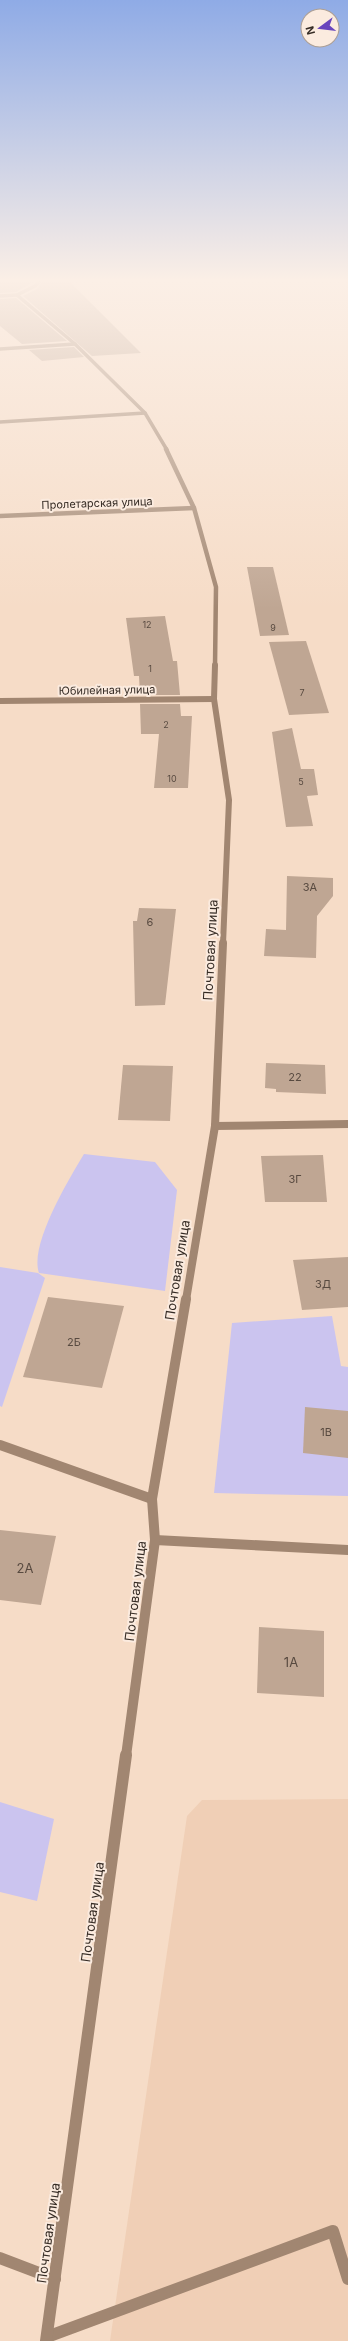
<svg xmlns="http://www.w3.org/2000/svg" width="348" height="2341" font-family="Inter,sans-serif">
  <style>
    .built { fill: #f0cfb6 }
    .green { fill: #cbc4ef }
    .building { fill: #bfa693 }
    .lines { fill: none; stroke-linecap: round; stroke-linejoin: round }
    .lane { stroke: #a18671; stroke-width: 12 }
    .street-far5 { stroke: #a18671; stroke-width: 3.5 }
    .street-far4 { stroke: #a18671; stroke-width: 4.5 }
    .street-far3 { stroke: #a18671; stroke-width: 6 }
    .street-far2 { stroke: #a18671; stroke-width: 8 }
    .street-far1 { stroke: #a18671; stroke-width: 10 }
    .street { stroke: #a18671; stroke-width: 12 }
    .labels { text-anchor: middle; stroke-width: 4; stroke-linejoin: round; paint-order: stroke }
    .far-number-label { font-size: 9px; fill: #584a40 }
    .far-street-label { font-size: 11px; fill: #362c25; stroke: #fbebdf }
    .number-label { font-size: 11px; fill: #584a40 }
    .street-label { font-size: 13px; fill: #362c25; stroke: #fbebdf }
    .near-number-label { font-size: 13px; fill: #584a40 }
  </style>
  <rect width="100%" height="100%" fill="#f6dcc7"/>
  <polygon class="built" points="348,1799 348,2341 110,2341 187,1816 202,1800"/>
  <g class="green">
    <path d="M84,1154L155,1162L177,1190L165,1291L39,1273C29,1245 69,1179 84,1154Z"/>
    <polygon points="0,1267 38,1273 45,1278 2,1407 0,1406"/>
    <polygon points="332,1316 341,1366 348,1367 348,1496 214,1493 232,1323"/>
    <polygon points="0,1802 54,1819 37,1901 0,1892"/>
  </g>
  <g class="building">
    <polygon points="0,281 35,281 16,292 0,293"/>
    <polygon points="43,281 69,281 141,353 92,356 23,296 37,289"/>
    <polygon points="16,298 67,341 22,344 0,326 0,299"/>
    <polygon points="74,347 84,357 42,361 29,350"/>
    <polygon points="247,567 273,567 289,635 260,636"/>
    <polygon points="165,616 173,661 177,661 180,695 140,695 139,676 134,676 126,618"/>
    <polygon points="306,641 329,713 289,715 269,642"/>
    <polygon points="140,704 180,704 181,716 192,716 188,788 154,788 159,734 141,734"/>
    <polygon points="292,728 301,769 314,769 318,795 307,796 313,826 286,827 272,732"/>
    <polygon points="287,876 333,878 333,896 317,916 316,958 264,956 266,929 286,930"/>
    <polygon points="139,908 176,909 165,1005 135,1006 133,921 137,921"/>
    <polygon points="266,1063 325,1065 326,1094 276,1092 276,1089 265,1088"/>
    <polygon points="123,1065 173,1066 170,1121 118,1120"/>
    <polygon points="323,1155 327,1202 265,1202 261,1156"/>
    <polygon points="348,1257 348,1307 302,1310 293,1260"/>
    <polygon points="48,1297 124,1306 102,1388 23,1377"/>
    <polygon points="305,1407 348,1411 348,1458 303,1453"/>
    <polygon points="0,1530 56,1536 41,1605 0,1600"/>
    <polygon points="259,1627 324,1631 324,1697 257,1693"/>
  </g>
  <g class="lines">
    <polyline class="lane" points="47,2337 333,2231 348,2279"/>
    <g class="street-far5">
      <polyline points="40,281 35,286 17,295 75,344 145,413 167,450"/>
      <polyline points="0,296 17,295"/>
      <polyline points="0,349 75,344"/>
      <polyline points="0,422 145,413"/>
    </g>
    <g class="street-far4">
      <polyline points="166,449 194,508 216,587 215,666"/>
      <polyline points="0,516 194,508"/>
    </g>
    <g class="street-far3">
      <polyline points="215,665 214,699 229,800 223,944"/>
      <polyline points="0,701 214,699"/>
    </g>
    <g class="street-far2">
      <polyline points="215,1126 348,1124"/>
      <polyline points="186,1300 215,1126 223,943"/>
    </g>
    <g class="street-far1">
      <polyline points="0,1445 152,1499"/>
      <polyline points="155,1540 348,1550"/>
      <polyline points="126,1756 155,1540 152,1499 186,1299"/>
    </g>
    <g class="street">
      <polyline points="0,2258 55,2279"/>
      <polyline points="46,2341 126,1755"/>
    </g>
  </g>
  <linearGradient id="sky" x2="0" y2="1"><stop stop-color="#8fabe6"/><stop offset="0.46" stop-color="#fbefe6"/><stop offset="1" stop-color="#fbefe6" stop-opacity="0"/></linearGradient>
  <rect width="348" height="609" fill="url(#sky)"/>
  <g class="labels">
    <g class="far-number-label">
      <text x="147" y="628">12</text>
      <text x="273" y="631">9</text>
      <text x="150" y="672">1</text>
      <text x="302" y="696">7</text>
      <text x="166" y="728">2</text>
      <text x="172" y="782">10</text>
      <text x="301" y="785">5</text>
    </g>
    <g class="far-street-label">
      <text transform="translate(97 503) rotate(-2)" y="4">Пролетарская улица</text>
      <text transform="translate(107 690) rotate(-1)" y="4">Юбилейная улица</text>
    </g>
    <g class="number-label">
      <text x="310" y="891">3А</text>
      <text x="150" y="926">6</text>
      <text x="295" y="1081">22</text>
      <text x="295" y="1183">3Г</text>
      <text x="323" y="1288">3Д</text>
      <text x="74" y="1346">2Б</text>
      <text x="326" y="1436">1В</text>
    </g>
    <g class="street-label">
      <text transform="translate(210 950) rotate(-87)" y="5">Почтовая улица</text>
      <text transform="translate(177 1270) rotate(-81)" y="5">Почтовая улица</text>
      <text transform="translate(135 1591) rotate(-83)" y="5">Почтовая улица</text>
      <text transform="translate(92 1912) rotate(-82)" y="5">Почтовая улица</text>
      <text transform="translate(48 2233) rotate(-82)" y="5">Почтовая улица</text>
    </g>
    <g class="near-number-label">
      <text x="25" y="1573">2А</text>
      <text x="291" y="1667">1А</text>
    </g>
  </g>
  <g transform="translate(320 28) rotate(255)"><circle r="19" fill="#fbebdf" stroke="#ac9f95"/>
  <path d="M0-3L7 15L0 10L-7 15Z" fill="#6945bd"/>
  <text y="-6" font-size="11" font-weight="bold" text-anchor="middle" fill="#362c25">N</text>
  </g>
</svg>
